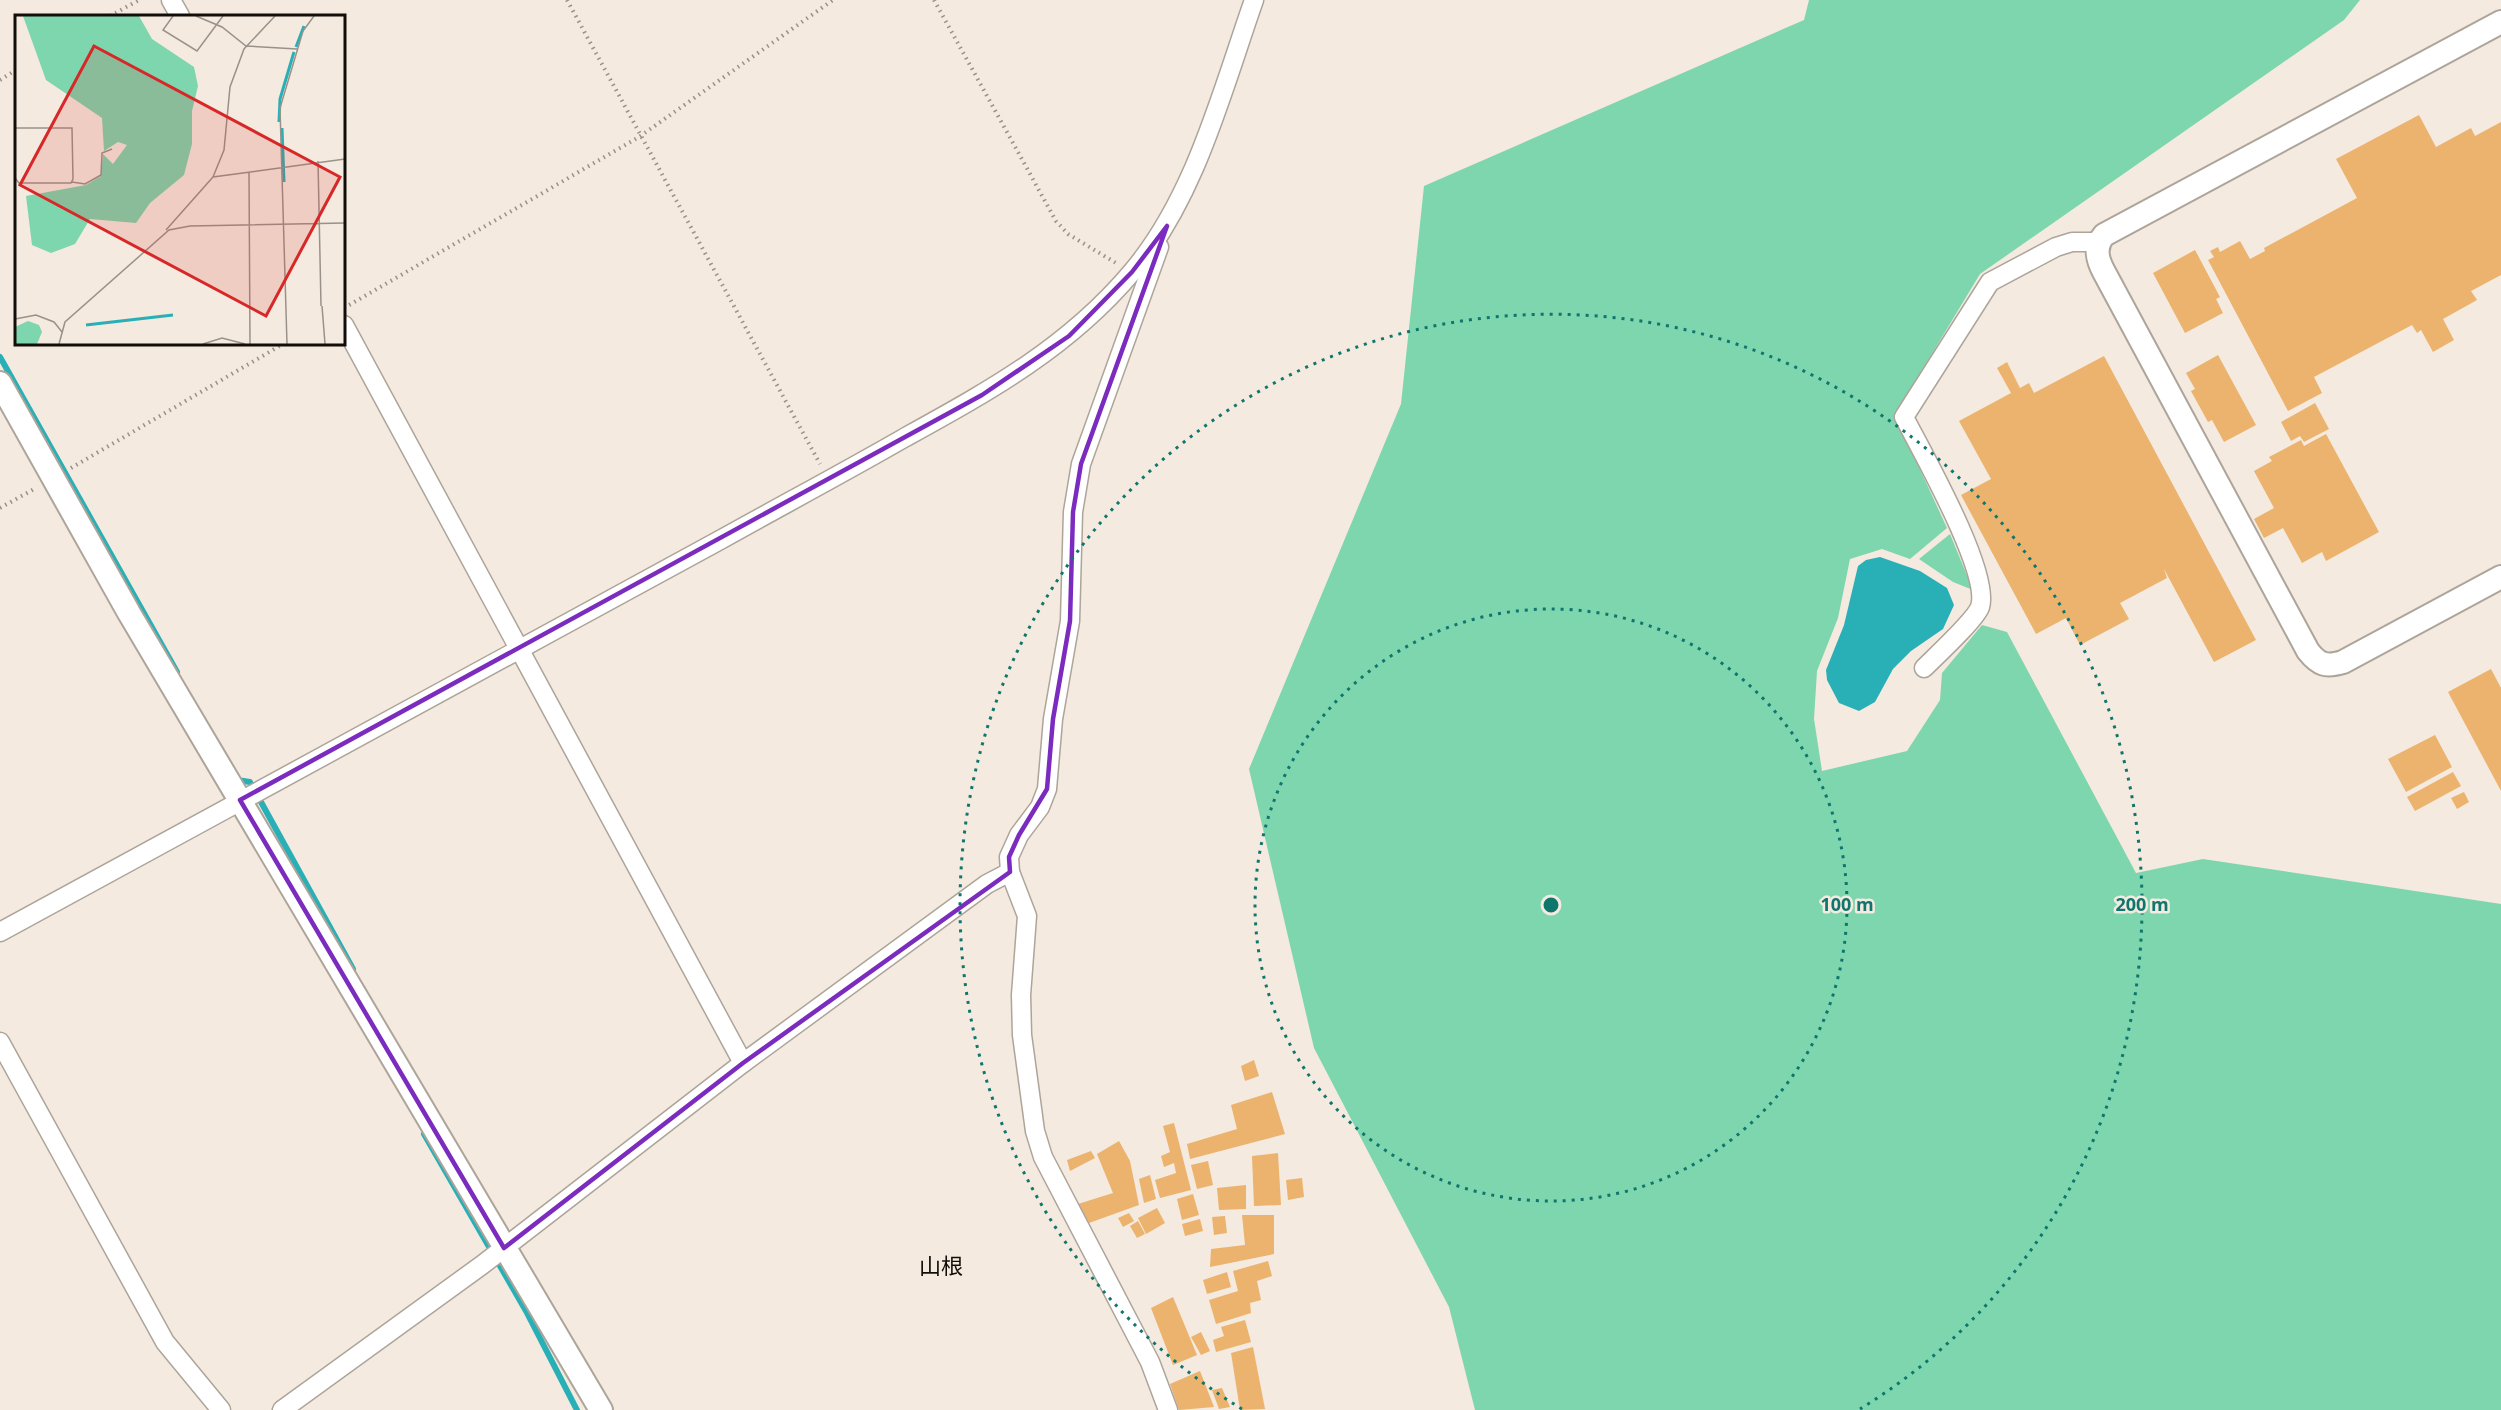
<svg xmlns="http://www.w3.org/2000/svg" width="2501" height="1410" font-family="'Open Sans','Noto Sans JP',sans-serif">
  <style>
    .green { fill: #7ed6ae }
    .water { fill: #29b0b7 }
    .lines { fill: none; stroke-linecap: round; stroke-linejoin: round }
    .stream { stroke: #29b0b7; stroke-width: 6 }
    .building { fill: #ebb36d }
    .minor-casing { stroke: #ada49a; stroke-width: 21 }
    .tertiary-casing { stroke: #ada49a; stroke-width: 26 }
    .path { stroke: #989189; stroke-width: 4; stroke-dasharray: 1.5 4.5; stroke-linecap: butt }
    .minor { stroke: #fff; stroke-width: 18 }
    .tertiary { stroke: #fff; stroke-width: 22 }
    .marked { fill: none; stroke: #7b2cbf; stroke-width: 4.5; stroke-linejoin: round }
    .ring { fill: none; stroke: #0f766e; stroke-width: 3; stroke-dasharray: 3 6 }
    .labels { text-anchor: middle; stroke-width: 5; stroke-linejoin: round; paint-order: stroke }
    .neighbourhood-label { font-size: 22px; fill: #100d0a; stroke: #f4eadf }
    .inset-river { fill: none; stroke: #29b0b7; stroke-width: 3 }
    .inset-road { fill: none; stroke: #99928a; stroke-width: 1.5 }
    .view { fill: #d62828; fill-opacity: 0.15; stroke: #d62828; stroke-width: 3 }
    .inset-edge { fill: none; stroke: #100d0a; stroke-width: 3 }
    .centre { fill: #0f766e; stroke: #f4eadf; stroke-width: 3 }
    .ring-label { font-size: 18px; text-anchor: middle; font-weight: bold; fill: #0f766e; stroke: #f4eadf; stroke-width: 5; stroke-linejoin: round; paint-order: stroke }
  </style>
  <rect width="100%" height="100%" fill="#f4eadf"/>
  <g class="green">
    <polygon points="1809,0 2360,0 2344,20 1980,274 1895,415 1947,528 1910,559 1882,549 1850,559 1838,618 1817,671 1814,719 1822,771 1907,751 1940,700 1942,673 1982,625 2007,632 2136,873 2203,859 2501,904 2501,1410 1475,1410 1449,1307 1314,1048 1249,769 1401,404 1424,186 1804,20"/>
    <polygon points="1950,534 1973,590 1953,582 1919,559"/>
  </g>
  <polygon class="water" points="1880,557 1920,571 1947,588 1954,605 1943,629 1911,651 1893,669 1875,702 1859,711 1839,703 1827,680 1826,670 1844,625 1858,566 1866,560"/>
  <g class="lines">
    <g class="stream">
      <polyline points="0,357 177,672"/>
      <polyline points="237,780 250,782 253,788"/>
      <polyline points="261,802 353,969"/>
      <polyline points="424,1134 526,1311 577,1410"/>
    </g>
  </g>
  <g class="building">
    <polygon points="2419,115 2436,147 2471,128 2475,136 2501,122 2501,275 2471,291 2477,300 2443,319 2454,340 2433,352 2421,330 2417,333 2412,325 2314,377 2322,393 2288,411 2208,260 2214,257 2210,251 2218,247 2220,252 2240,241 2250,259 2265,251 2264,248 2357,198 2336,159"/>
    <polygon points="2195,250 2220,297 2216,299 2223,313 2185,333 2153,273"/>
    <polygon points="2218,355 2256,425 2224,442 2212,420 2208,422 2191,391 2195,389 2186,373"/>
    <polygon points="2104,356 2256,640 2214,662 2164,569 2167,578 2120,603 2129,619 2080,645 2066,618 2036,634 1961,495 1991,479 1959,421 2011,393 1997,368 2007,362 2020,388 2029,383 2034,393"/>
    <polygon points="2315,403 2329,429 2304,442 2300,436 2291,441 2281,422"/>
    <polygon points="2326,434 2379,532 2326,561 2322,552 2302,563 2283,528 2264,538 2254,519 2274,508 2254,471 2272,461 2269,457 2301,440 2304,446"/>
    <polygon points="2491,669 2501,688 2501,791 2448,692"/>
    <polygon points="2435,735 2452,767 2406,792 2388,759"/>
    <polygon points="2453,772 2461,786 2415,811 2407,797"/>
    <polygon points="2464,792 2469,802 2457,809 2451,798"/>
    <polygon points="1254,1060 1259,1076 1245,1081 1241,1066"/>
    <polygon points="1272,1092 1285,1134 1190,1159 1187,1144 1237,1129 1231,1105"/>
    <polygon points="1174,1123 1191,1190 1160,1198 1155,1180 1176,1173 1174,1163 1164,1167 1161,1156 1170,1152 1163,1126"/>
    <polygon points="1119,1141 1130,1161 1139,1205 1089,1223 1078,1204 1113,1193 1097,1154"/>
    <polygon points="1091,1151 1095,1158 1070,1171 1067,1160"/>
    <polygon points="1278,1153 1281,1205 1254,1206 1252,1156"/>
    <polygon points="1208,1161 1213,1185 1197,1189 1191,1165"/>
    <polygon points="1150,1175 1156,1199 1144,1203 1139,1179"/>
    <polygon points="1302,1178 1304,1197 1288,1200 1286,1180"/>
    <polygon points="1246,1185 1246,1209 1219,1210 1217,1188"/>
    <polygon points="1193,1194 1199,1215 1182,1220 1177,1199"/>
    <polygon points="1157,1208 1165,1223 1146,1234 1138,1218"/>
    <polygon points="1129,1213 1134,1221 1123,1227 1118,1218"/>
    <polygon points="1242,1215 1274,1215 1274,1254 1210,1267 1211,1249 1245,1245"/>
    <polygon points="1225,1216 1227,1233 1214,1235 1212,1217"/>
    <polygon points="1200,1219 1203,1231 1185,1236 1182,1224"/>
    <polygon points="1138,1221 1145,1234 1137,1238 1130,1226"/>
    <polygon points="1268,1261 1272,1276 1257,1281 1261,1300 1250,1303 1251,1313 1216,1324 1209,1300 1238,1291 1233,1271"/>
    <polygon points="1227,1272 1231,1287 1207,1294 1203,1280"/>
    <polygon points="1173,1297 1197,1355 1173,1365 1151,1308"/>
    <polygon points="1245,1320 1251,1342 1216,1352 1213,1340 1224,1336 1221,1327"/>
    <polygon points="1201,1332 1210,1351 1201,1355 1191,1337"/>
    <polygon points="1253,1347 1265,1409 1240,1410 1231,1353"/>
    <polygon points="1200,1371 1214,1407 1179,1410 1170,1384"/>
    <polygon points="1222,1388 1230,1407 1219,1409 1212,1390"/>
  </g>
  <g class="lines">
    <g class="minor-casing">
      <g id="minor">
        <polyline points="171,0 180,16"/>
        <polyline points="1159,247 1081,464 1073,512 1070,621 1053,719 1047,789 1040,807 1019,835 1009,857 1010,872 1027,916 1021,995 1022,1035 1035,1131 1043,1157 1150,1362 1168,1410"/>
        <polyline points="344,325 743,1063"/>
        <path d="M1924,668C1936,656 1975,620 1980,607C1991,573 1922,452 1904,417L1990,282L2056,247L2072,242H2098"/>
        <path d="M0,932C239,801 480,671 720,540C781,506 843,473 904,438C989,391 1068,348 1132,272C1195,198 1222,91 1254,0"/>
        <polyline points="0,1042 165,1342 221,1410"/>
        <polyline points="282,1410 482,1265 743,1063 987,884 1010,872"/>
      </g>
    </g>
    <g class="tertiary-casing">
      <g id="tertiary">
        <path d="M2501,22L2104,235C2094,247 2097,259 2104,272L2308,651C2319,665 2326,667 2343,662L2501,577"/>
        <polyline points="0,383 129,613 601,1410"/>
      </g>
    </g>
    <g class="path">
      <polyline points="567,0 820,464"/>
      <polyline points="934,0 1056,221 1068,234 1116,263"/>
      <polyline points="110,16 139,0"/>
      <polyline points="0,80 16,70"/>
      <polyline points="344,308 639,137 833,0"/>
      <polyline points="71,468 283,344"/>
      <polyline points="0,508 36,488"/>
    </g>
    <use href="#minor" class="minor"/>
    <use href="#tertiary" class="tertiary"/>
  </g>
  <path class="marked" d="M1167,226L1081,464L1073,512L1070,621L1053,719L1047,789L1019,835L1009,857L1010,872L743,1063L504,1248L240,800L982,395L1069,336L1132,272Z"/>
  <g class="ring">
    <circle cx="1551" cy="905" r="296"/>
    <path d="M1242 1409A591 591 0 1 1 1860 1409"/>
  </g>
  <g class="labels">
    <g class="neighbourhood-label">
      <text x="941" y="1274">山根</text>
    </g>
  </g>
  <g transform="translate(15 15)">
    <rect width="330" height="330" fill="#f4eadf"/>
    <path d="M8,1H124L137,24L179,52L183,71L177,96V129L169,160L135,188L121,208L75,204L60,229L36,238L17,230L11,181L71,170L86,161L88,139L98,149L112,130L103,127L89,136L87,103L31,65ZM13,306L24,310L27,317L22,329H0V312Z" fill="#7ed6ae"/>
    <path class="inset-river" d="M281,32L289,11M264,107L265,84L279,37M267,113L269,167M71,310L158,300"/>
    <path class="inset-road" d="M158,1L148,15L182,36L208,1M181,1L207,12L231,31L282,34M0,113H57L58,164L56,168H4L0,163M303,146L306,291M234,157L235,329M198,162L209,135L215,72L229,34L260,1M57,167L70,169L86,160L87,138L97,134M151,215L198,162L330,144M307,291L310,329M0,304L21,300L39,307L47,317M44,329L50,307L154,215L175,211L330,208M188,329L207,323L230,329M272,329L265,93L288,16L299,1"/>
    <path class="view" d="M79,31L325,162L251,301L5,170Z"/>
    <rect width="330" height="330" class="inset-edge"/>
  </g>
  <circle cx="1551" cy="905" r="9" class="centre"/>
  <g class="ring-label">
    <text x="1847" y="911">100 m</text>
    <text x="2142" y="911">200 m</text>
  </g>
</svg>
